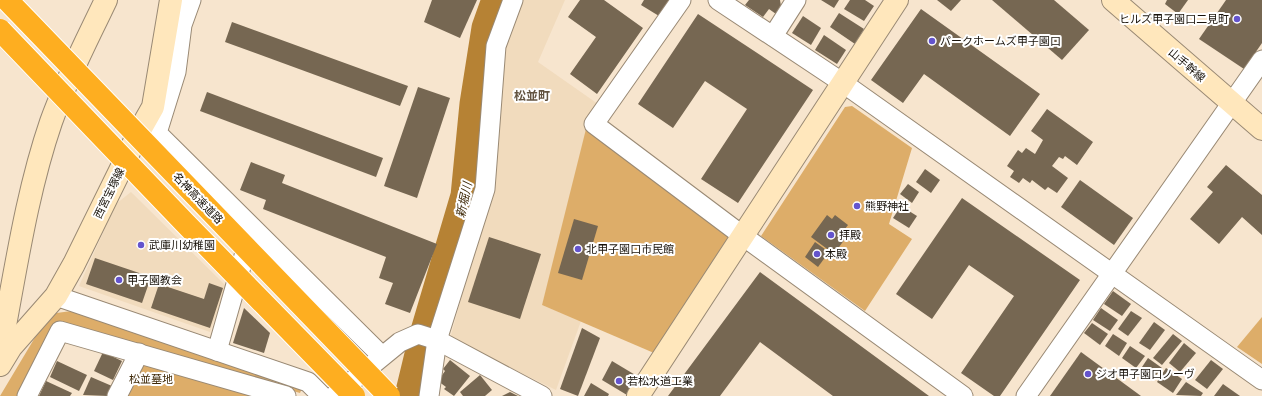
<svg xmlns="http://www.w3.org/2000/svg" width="1262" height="396" font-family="'DM Sans','Noto Sans JP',sans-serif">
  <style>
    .built { fill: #f1dbbd }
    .green { fill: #ddad69 }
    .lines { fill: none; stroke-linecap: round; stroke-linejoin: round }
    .river { stroke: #b68234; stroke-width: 33 }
    .building { fill: #766752 }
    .street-casing { stroke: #998974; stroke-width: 21 }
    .secondary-casing { stroke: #998974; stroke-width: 24 }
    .street { stroke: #fff; stroke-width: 19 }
    .secondary { stroke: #ffe7bc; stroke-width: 22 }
    .highway-bridge-casing { stroke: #fff; stroke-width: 24; stroke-linecap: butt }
    .highway-bridge { stroke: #feae20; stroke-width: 22 }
    .poi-dot { fill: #6454cd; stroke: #fff; stroke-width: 1.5 }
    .labels { text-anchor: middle; stroke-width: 4; stroke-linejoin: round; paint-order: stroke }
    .poi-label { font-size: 11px; fill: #18120a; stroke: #fff; text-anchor: start }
    .street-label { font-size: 11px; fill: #18120a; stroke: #fff }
    .park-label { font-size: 11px; fill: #402a08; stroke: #fff }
    .neighbourhood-label { font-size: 12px; font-weight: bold; fill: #635441; stroke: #fff }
    .water-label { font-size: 12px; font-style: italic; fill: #3e2907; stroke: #fff }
  </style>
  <rect width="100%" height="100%" fill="#f7e5ce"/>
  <g class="built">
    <polygon points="522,0 565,0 538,62 598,104 542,305 581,321 556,390 454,340 451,335 488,202 503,52"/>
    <polygon points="131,192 226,286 210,332 79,286 116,204"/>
  </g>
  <g class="green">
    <polygon points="852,106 912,148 889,224 912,239 865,311 761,236 845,107"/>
    <polygon points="586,129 727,234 729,243 654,353 542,305"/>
    <polygon points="79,310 303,386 300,393 55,323 17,396 0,396 49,314"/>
    <polygon points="1262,317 1262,364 1237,347"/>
    <polygon points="142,359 267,396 124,396"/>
  </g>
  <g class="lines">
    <polyline class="river" points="411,396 425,338 467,196 476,104 488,28 498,0"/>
  </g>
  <g class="building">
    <polygon points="432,0 477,0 460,38 424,22"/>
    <polygon points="580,0 604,0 643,28 597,94 570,74 596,37 568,17"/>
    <polygon points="644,0 669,0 659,16 641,5"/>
    <polygon points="749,0 780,0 781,6 776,14 769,9 763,17 745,5"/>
    <polygon points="821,0 839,0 834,8"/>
    <polygon points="850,0 865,0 874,6 864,21 844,9"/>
    <polygon points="937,0 961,0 951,11"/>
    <polygon points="992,0 1054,0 1089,30 1062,60"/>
    <polygon points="1167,0 1188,0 1178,14 1165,4"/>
    <polygon points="1226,0 1262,0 1262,43 1244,69 1199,39"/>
    <polygon points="921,9 1040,94 1010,136 924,74 903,103 871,80"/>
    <polygon points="839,13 864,29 855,44 830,27"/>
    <polygon points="698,14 813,90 738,203 701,179 747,109 705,81 673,128 638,104"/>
    <polygon points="803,16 821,28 811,45 792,33"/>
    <polygon points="232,22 408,86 400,106 225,42"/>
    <polygon points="824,35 846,50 837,64 815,50"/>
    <polygon points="418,87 450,98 417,198 384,186"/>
    <polygon points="207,92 383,158 376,177 200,111"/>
    <polygon points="1047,109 1093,142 1077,165 1065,156 1063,159 1059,157 1052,166 1068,178 1057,193 1048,187 1045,190 1032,180 1030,183 1023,178 1019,183 1010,177 1014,171 1007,166 1018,150 1022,153 1026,148 1035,154 1043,140 1031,131"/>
    <polygon points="251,162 285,175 282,183 437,244 410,313 385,304 393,283 379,278 386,257 263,209 266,200 240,190"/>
    <polygon points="1226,165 1262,195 1262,235 1242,217 1219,244 1190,219 1213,192 1207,187"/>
    <polygon points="925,169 940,180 931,193 916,182"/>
    <polygon points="1080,180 1133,218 1114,245 1061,207"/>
    <polygon points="908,184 919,192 912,203 900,194"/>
    <polygon points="962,198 1080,280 1000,396 994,396 961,373 1014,296 969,265 932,319 896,294"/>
    <polygon points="901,206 917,216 909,228 893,218"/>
    <polygon points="827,215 832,219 835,215 848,225 845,229 850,232 834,254 811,237"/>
    <polygon points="574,219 598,226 582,280 558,273"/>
    <polygon points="489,237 541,254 520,319 468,302"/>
    <polygon points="815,242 829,252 818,267 805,257"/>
    <polygon points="95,258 151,277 142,303 86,284"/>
    <polygon points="760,272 929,396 833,396 760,342 720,396 668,396"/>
    <polygon points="209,283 223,288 210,328 151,308 159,284 204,299"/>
    <polygon points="1113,291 1131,304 1122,316 1104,304"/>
    <polygon points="244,308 270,333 264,353 233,343"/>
    <polygon points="1101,308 1118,320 1110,331 1093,320"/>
    <polygon points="1131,311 1142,318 1128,336 1118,329"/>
    <polygon points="1154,322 1165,330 1150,350 1139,343"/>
    <polygon points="1092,323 1108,334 1100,345 1084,333"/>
    <polygon points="582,328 600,338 578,396 560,389"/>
    <polygon points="1113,334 1127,343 1119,356 1105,346"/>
    <polygon points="1173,334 1182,341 1162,365 1153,358"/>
    <polygon points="1184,343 1196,353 1180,372 1169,363"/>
    <polygon points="1130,346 1145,356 1136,368 1122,358"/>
    <polygon points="103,352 122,361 113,380 94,371"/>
    <polygon points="1081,352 1141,396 1050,396"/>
    <polygon points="1148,358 1162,368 1153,379 1140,370"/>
    <polygon points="450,360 470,376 454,396 444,389 446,387 438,381 445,371 443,369"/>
    <polygon points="1211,360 1223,369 1207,389 1195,380"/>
    <polygon points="57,361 87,375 79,391 50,377"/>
    <polygon points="612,361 637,376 627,395 602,380"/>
    <polygon points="1166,368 1182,379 1173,393 1157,382"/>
    <polygon points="480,375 492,390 485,396 463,396 460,392"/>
    <polygon points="91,377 112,386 108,396 83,395"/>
    <polygon points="46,381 72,393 70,396 39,396"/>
    <polygon points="1186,382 1203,393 1201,396 1176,395"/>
    <polygon points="591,383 609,394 608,396 584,396"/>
    <polygon points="1223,384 1240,396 1214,396"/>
    <polygon points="510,392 518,396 502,396"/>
  </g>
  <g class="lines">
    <g class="street-casing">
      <g id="street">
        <polyline points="191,0 182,25 176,72 157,133 382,356"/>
        <polyline points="681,0 594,124 743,236 963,396"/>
        <polyline points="718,0 843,83 1262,380"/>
        <polyline points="773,36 796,0"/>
        <polyline points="56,296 308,382 322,396"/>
        <polyline points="217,351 250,235"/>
        <polyline points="27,396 60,331 286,396"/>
        <polyline points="117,396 139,353"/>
        <polyline points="334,396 400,342 418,334 437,340 542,396"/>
        <polyline points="429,396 437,340 485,189 496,46 513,0"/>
        <polyline points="1026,396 1262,60"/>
      </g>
    </g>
    <g class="secondary-casing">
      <g id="secondary">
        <polyline points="1113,0 1262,129"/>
        <path d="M0,343L4,331C17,261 28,189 51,122C66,80 87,40 106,0"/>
        <polyline points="0,365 11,347 56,296 74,264 140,130 153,107 171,0"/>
        <polyline points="638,396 897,0"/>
      </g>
    </g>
    <use href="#street" class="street"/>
    <use href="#secondary" class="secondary"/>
    <g class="highway-bridge-casing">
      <g id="highway-bridge">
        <polyline points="7,0 389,396"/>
        <polyline points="0,30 185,223 354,396"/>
      </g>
    </g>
    <use href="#highway-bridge" class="highway-bridge"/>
  </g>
  <g class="poi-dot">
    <circle cx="1237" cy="19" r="4"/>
    <circle cx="932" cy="41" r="4"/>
    <circle cx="857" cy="206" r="4"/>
    <circle cx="831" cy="235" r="4"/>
    <circle cx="141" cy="245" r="4"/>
    <circle cx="578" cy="249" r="4"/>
    <circle cx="817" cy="254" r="4"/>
    <circle cx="119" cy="280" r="4"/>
    <circle cx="1088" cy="374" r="4"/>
    <circle cx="619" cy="381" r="4"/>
  </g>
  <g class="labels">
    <g class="poi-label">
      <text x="1229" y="23" text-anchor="end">ヒルズ甲子園口二見町</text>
      <text x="940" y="45">パークホームズ甲子園口</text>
      <text x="865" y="210">熊野神社</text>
      <text x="839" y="239">拝殿</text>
      <text x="149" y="249">武庫川幼稚園</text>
      <text x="586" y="253">北甲子園口市民館</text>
      <text x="825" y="258">本殿</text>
      <text x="127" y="284">甲子園教会</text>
      <text x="1096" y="378">ジオ甲子園口ノーヴ</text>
      <text x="627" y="385">若松水道工業</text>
    </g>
    <g class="street-label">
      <text transform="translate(1187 65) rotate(41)" y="4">山手幹線</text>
      <text transform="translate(109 193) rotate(-64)" y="4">西宮宝塚線</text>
      <text transform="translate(198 198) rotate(46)" y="4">名神高速道路</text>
    </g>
    <g class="park-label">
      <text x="151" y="383">松並墓地</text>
    </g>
    <g class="neighbourhood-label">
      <text x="532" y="100">松並町</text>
    </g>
    <g class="water-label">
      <text transform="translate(464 200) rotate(-78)" y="4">新堀川</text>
    </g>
  </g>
</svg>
